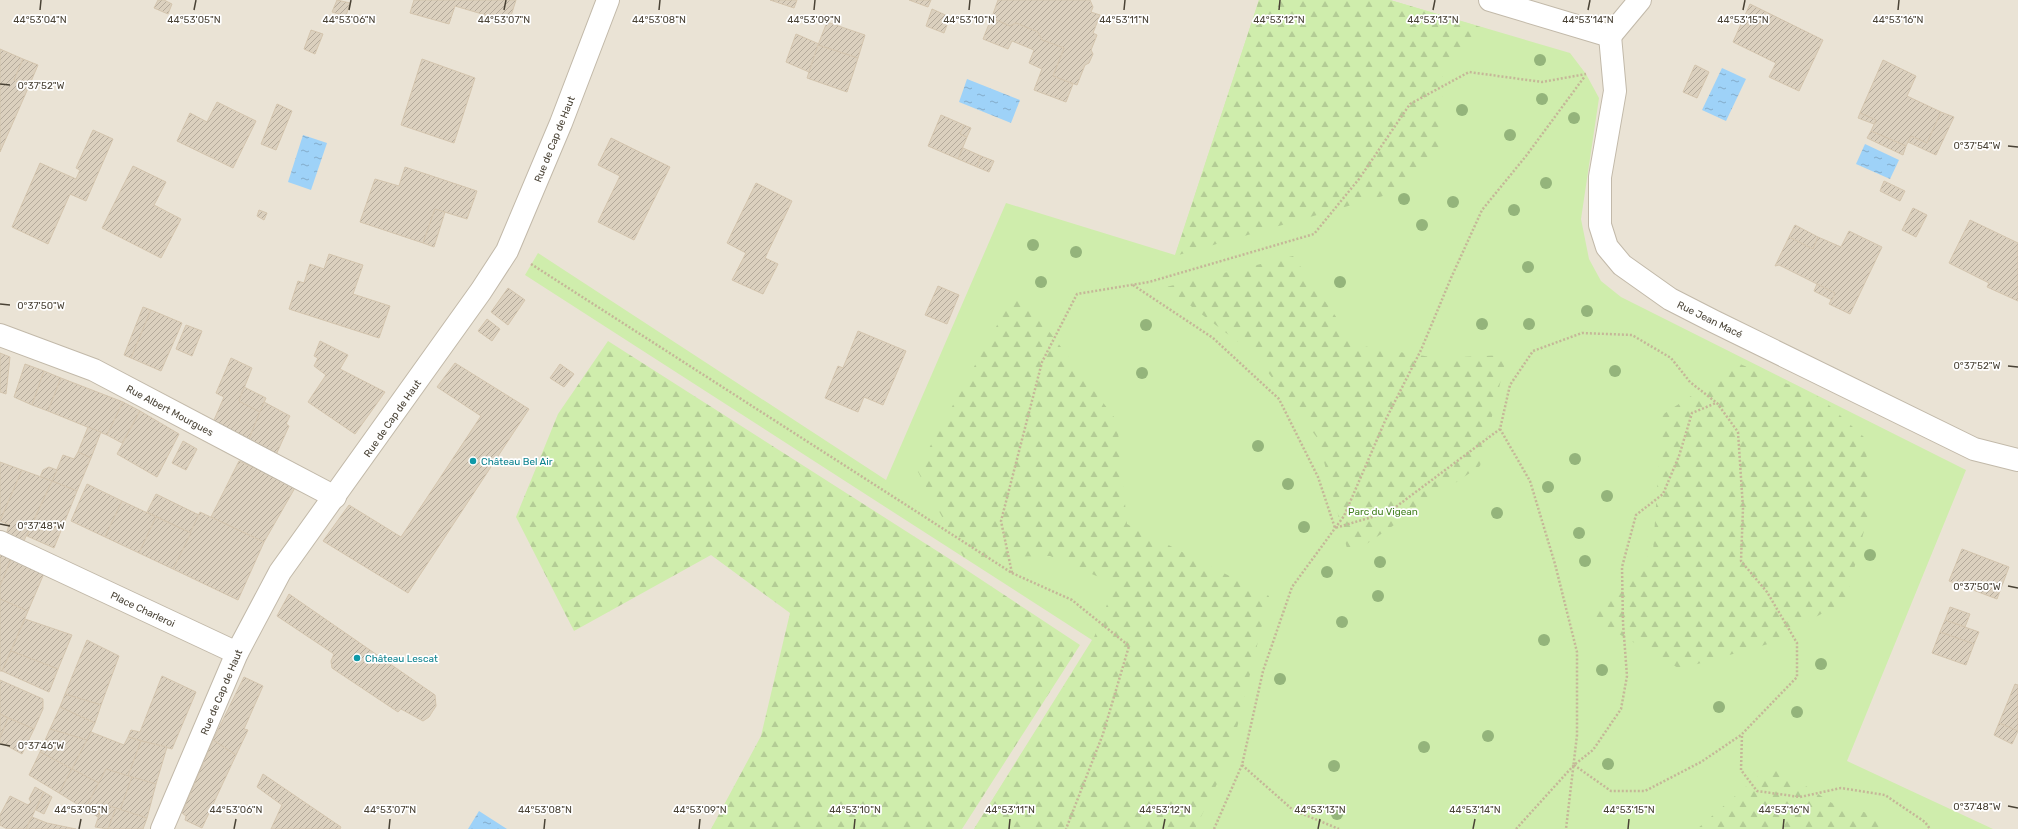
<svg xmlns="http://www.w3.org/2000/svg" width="2018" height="829" font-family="Rubik,sans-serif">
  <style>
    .residential { fill: #eae3d5 }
    .green { fill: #cfedac }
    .forest { fill: url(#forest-firs) }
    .water { fill: url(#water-ripples) }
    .building { fill: url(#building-hatch); stroke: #d4c5ae }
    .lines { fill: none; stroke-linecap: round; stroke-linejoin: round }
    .minor-casing { stroke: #c2b9a9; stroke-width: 24 }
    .path { stroke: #c5b698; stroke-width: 2.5; stroke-dasharray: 2 2; stroke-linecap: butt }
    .minor { stroke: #fff; stroke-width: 22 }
    .tree { fill: #94b47b }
    .ticks { fill: none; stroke: #494235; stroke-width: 1.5 }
    .culture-dot { fill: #0f9aa8; stroke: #fff; stroke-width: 1.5 }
    .labels { text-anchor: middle; stroke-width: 3.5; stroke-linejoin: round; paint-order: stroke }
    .street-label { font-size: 10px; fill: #494235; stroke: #fff }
    .culture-label { font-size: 10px; fill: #0d838f; stroke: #fff; text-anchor: start }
    .park-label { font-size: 10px; fill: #458222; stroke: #fff }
    .ticks-label { font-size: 10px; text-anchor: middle; fill: #494235; stroke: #fff; stroke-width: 3.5; stroke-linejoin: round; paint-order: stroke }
  </style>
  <defs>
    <pattern id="forest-firs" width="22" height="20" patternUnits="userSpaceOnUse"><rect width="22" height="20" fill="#cfedac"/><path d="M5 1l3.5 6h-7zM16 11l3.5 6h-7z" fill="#b3cc95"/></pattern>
    <pattern id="water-ripples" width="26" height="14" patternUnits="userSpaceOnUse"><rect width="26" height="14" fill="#9ed2f8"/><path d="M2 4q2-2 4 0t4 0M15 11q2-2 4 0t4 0" fill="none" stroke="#83acca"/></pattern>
    <pattern id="building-hatch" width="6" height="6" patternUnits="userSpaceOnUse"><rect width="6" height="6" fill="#dbd0be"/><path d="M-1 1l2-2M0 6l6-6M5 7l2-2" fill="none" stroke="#b4aa9b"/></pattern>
  </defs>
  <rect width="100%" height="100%" fill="#f5f1e7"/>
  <rect class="residential" x="0" y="0" width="2018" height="829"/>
  <polygon class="green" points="1259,0 1390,0 1570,53 1586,74 1599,98 1581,219 1589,259 1601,281 1621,297 1966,470 1847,761 1993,829 974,829 1092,640 525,275 538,253 886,480 1006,203 1175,255"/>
  <g class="forest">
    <polygon points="1259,0 1390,0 1484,28 1443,66 1441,150 1383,196 1175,256"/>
    <polygon points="1293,256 1356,345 1437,358 1507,355 1480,466 1349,556 1318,439 1255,355 1166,287"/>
    <polygon points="1017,289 1117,421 1127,524 1269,596 1230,757 1195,829 974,829 1093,640 1115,584 1050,556 964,558 917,470"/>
    <polygon points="608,341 959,565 1080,645 962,829 711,829 761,736 790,613 711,555 574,631 516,517 558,414"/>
    <polygon points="1740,364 1821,398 1865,438 1871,504 1846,600 1768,644 1680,669 1591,618 1653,551 1662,415"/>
    <polygon points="1772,764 1832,803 1885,818 1890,829 1697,829"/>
  </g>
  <g class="water">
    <polygon points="1722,68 1746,79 1726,121 1702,110"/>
    <polygon points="967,79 1020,100 1011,123 959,102"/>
    <polygon points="303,135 327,143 311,190 288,182"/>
    <polygon points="1865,144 1899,160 1890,179 1856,164"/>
    <polygon points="479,811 507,829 468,829"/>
  </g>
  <g class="building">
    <polygon points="158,0 164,0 172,4 168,14 154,8"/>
    <polygon points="337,0 350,3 346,16 332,12"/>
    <polygon points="414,0 516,0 509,22 455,6 449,24 410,13"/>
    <polygon points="770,0 797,0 794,8"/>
    <polygon points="909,0 931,0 928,7"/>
    <polygon points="998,0 1090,0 1093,7 1091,12 1100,15 1093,33 1097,35 1091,50 1093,54 1089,63 1085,65 1077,85 1053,76 1064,48 1042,40 1038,32 1016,23 1010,26 996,20 993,14"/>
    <polygon points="1750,4 1823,40 1799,91 1769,77 1776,63 1733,42"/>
    <polygon points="932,9 950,17 944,33 926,26"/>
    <polygon points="993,14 996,20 1010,26 1016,23 1038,32 1042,40 1064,48 1053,76 1073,84 1066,102 1034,90 1042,69 1029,63 1034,50 1012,41 1008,49 983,39"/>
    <polygon points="827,22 865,35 858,58 818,45"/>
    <polygon points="311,30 323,34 315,54 304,49"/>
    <polygon points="796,34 819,44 809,72 786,62"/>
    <polygon points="818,45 858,58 847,92 807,78"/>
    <polygon points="0,49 23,59 14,80 29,86 0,152"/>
    <polygon points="23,59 38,65 29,86 14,80"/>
    <polygon points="422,59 475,78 454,143 401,125"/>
    <polygon points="1883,60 1916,76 1907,96 1941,112 1927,143 1911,136 1906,146 1871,131 1876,120 1860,113"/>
    <polygon points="1695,65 1709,72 1697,98 1683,92"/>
    <polygon points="217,102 256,121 233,168 177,141 190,113 207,122"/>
    <polygon points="277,104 292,111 276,150 261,144"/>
    <polygon points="1941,112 1954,117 1936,155 1908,142 1911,136 1927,143"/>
    <polygon points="1860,113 1876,120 1874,124 1858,118"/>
    <polygon points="941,115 964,125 960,134 967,137 958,159 928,146"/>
    <polygon points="964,125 971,128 967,137 960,134"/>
    <polygon points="93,130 113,139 86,201 70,194 48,244 12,227 40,163 76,179 80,170 76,168"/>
    <polygon points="1871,131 1906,146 1903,155 1867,138"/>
    <polygon points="611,138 670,167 634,240 598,222 620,176 598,165"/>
    <polygon points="963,148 981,156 977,167 958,159"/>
    <polygon points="981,156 994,161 989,172 977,167"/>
    <polygon points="133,166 166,182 154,205 181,219 161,258 102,228"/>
    <polygon points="405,167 477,191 467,219 435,209 423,243 360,222 375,179 399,186"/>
    <polygon points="1884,181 1905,191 1900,201 1880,191"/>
    <polygon points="756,183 792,201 765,258 778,264 763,294 732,280 746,253 727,243"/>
    <polygon points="1913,208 1927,215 1916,237 1902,230"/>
    <polygon points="435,209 445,212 434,247 423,243"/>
    <polygon points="259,210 267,213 264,220 257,216"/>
    <polygon points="1970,220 2018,243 2018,301 1987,287 1989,283 1949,263"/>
    <polygon points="1795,225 1818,237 1813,249 1789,237"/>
    <polygon points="1849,231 1882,247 1850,314 1829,304 1835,293 1779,265 1775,266 1789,237 1813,249 1818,237 1841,247"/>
    <polygon points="329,254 363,265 353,294 390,306 379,338 289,309 298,281 304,283 310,264 324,269"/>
    <polygon points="1817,284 1835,293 1832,300 1814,291"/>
    <polygon points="938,286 959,295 947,324 925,315"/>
    <polygon points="508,288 525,300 508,325 491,312"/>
    <polygon points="143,307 151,310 131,358 124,355"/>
    <polygon points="151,310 182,323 161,371 131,358"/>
    <polygon points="487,319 500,329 492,341 478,331"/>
    <polygon points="186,325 202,331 192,356 176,349"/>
    <polygon points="858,331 906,351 883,405 864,397 858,412 825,398 838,366 843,368"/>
    <polygon points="320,341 348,355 340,369 385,392 355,434 308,402 326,375 314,366 318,358 314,356"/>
    <polygon points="0,353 10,357 6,394 0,392"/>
    <polygon points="231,358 252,368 239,401 260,412 247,444 211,427 224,397 216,393"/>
    <polygon points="455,363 529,409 408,593 323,541 349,505 401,537 481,416 437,387"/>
    <polygon points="25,364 44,371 32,405 14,397"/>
    <polygon points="560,364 574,374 564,387 550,378"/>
    <polygon points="44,371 61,378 48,411 32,405"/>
    <polygon points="61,378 123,402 107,435 48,411"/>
    <polygon points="244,387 266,398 260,412 239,401"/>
    <polygon points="123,402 140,411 122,443 107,435"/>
    <polygon points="264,402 290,416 286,424 289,426 275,457 247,444"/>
    <polygon points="140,411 179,434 157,477 117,454"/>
    <polygon points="88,427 101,432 91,458 78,452"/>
    <polygon points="183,441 197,449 186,470 172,463"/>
    <polygon points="78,452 91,458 77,491 52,481 63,455 74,459"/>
    <polygon points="239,461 296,486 264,542 211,517"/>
    <polygon points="0,462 22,470 0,521"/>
    <polygon points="49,467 57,470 52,481 40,477 43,470"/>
    <polygon points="22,470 52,481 23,543 6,535 9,525 0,521"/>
    <polygon points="52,481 77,491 54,548 27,536"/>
    <polygon points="87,484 122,501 105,537 71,521"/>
    <polygon points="156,494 199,515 191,533 147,512"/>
    <polygon points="122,501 156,517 139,553 105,537"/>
    <polygon points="200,512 264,542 238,600 173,569"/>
    <polygon points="156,517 191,533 173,569 139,553"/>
    <polygon points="1962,549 2009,567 1997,599 1949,581"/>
    <polygon points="0,552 12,557 0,586"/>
    <polygon points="12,557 45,571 28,611 0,599 0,586"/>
    <polygon points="289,594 435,695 436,706 429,717 423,721 401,709 398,712 332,668 331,661 334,654 277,616"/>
    <polygon points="0,599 28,611 2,671 0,671"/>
    <polygon points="1950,607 1970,614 1965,627 1945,620"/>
    <polygon points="25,619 72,635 58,669 11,651"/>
    <polygon points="1945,620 1979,632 1974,644 1940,632"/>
    <polygon points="1940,632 1974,644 1966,665 1932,653"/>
    <polygon points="87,640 119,656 101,705 65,694"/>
    <polygon points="11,651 58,669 49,692 2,671"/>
    <polygon points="162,676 196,692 172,749 128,737 131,730 140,732"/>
    <polygon points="244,677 263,686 244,729 248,730 236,755 213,740"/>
    <polygon points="0,680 43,699 43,709 34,729 0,714"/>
    <polygon points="2015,684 2018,685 2018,731 1999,723"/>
    <polygon points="65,694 101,705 95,723 60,707"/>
    <polygon points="60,707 95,723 87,740 50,729"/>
    <polygon points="0,714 8,718 0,738"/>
    <polygon points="8,718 34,729 22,754 0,742 0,738"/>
    <polygon points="1999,723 2018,731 2012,744 1994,735"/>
    <polygon points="50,729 87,740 72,769 40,752"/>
    <polygon points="91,732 124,745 128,737 141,741 128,776 106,769 99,783 72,769"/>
    <polygon points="213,740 236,755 202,828 185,820 186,816 182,813"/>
    <polygon points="141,741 167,747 156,784 128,776"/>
    <polygon points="40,752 72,769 59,793 29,775"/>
    <polygon points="72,769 99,783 85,809 59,793"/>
    <polygon points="106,769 132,777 120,810 103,804 98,817 85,809"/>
    <polygon points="263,774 341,827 340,829 271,829 282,805 257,787"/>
    <polygon points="132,777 156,784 147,818 120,810"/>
    <polygon points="35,787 44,792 26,829 7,829 0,825 0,815 10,796 28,805 31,802 29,799"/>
    <polygon points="44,792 52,797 44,814 36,810"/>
    <polygon points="103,804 116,808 108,829 95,827"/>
    <polygon points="116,808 147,818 143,829 108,829"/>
    <polygon points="32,817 47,823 76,829 26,829"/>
  </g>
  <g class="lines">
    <g class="minor-casing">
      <g id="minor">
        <polyline points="1490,0 1610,36"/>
        <polyline points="1610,36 1615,91 1600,177 1600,225 1607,247 1622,265 1670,299 1713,321 1974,449 2018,460"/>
        <polyline points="1610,36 1640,0"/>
        <polyline points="0,335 94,370 335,497"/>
        <polyline points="0,542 237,653"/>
        <polyline points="162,829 237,653 280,572 481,291 507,251 561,123 608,0"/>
      </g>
    </g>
    <g class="path">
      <polyline points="531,264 1012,573 1001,521 1042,362 1077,294 1149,282 1314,234 1359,179 1410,104 1469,72 1542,82 1586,74"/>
      <polyline points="1133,285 1213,338 1279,399 1318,477 1335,528 1389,512 1500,429 1510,385 1533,351 1582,333 1632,335 1671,358 1690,382 1717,403 1738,432 1743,508 1741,561 1767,592 1797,643 1797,677 1742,734 1741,770 1757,791 1800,797 1841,788 1885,795 1925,822 1930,829"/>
      <polyline points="1500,429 1530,481 1555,564 1577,652 1577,735 1566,829"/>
      <polyline points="1012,573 1072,600 1129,646 1103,734 1066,829"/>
      <polyline points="1242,765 1293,810 1339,829"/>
      <polyline points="1574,765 1611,791 1645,791 1701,762 1741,735"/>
      <polyline points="1214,829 1242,765 1263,671 1292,587 1344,516 1385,421 1421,350 1451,278 1482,210 1526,156 1585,76"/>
      <polyline points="1516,829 1574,765 1593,750 1621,709 1627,676 1623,623 1622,567 1636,515 1663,494 1679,456 1692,413 1716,403"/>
    </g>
    <use href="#minor" class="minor"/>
  </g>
  <g class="tree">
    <circle cx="1540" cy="60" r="6"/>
    <circle cx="1542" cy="99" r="6"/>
    <circle cx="1462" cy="110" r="6"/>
    <circle cx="1574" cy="118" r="6"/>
    <circle cx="1510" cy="135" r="6"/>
    <circle cx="1546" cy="183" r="6"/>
    <circle cx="1404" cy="199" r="6"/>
    <circle cx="1453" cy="202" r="6"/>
    <circle cx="1514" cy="210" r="6"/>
    <circle cx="1422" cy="225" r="6"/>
    <circle cx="1033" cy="245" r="6"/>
    <circle cx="1076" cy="252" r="6"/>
    <circle cx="1528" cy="267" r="6"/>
    <circle cx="1041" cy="282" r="6"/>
    <circle cx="1340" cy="282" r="6"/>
    <circle cx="1587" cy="311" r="6"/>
    <circle cx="1482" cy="324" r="6"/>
    <circle cx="1529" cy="324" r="6"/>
    <circle cx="1146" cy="325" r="6"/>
    <circle cx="1615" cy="371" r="6"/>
    <circle cx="1142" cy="373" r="6"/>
    <circle cx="1258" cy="446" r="6"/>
    <circle cx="1575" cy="459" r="6"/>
    <circle cx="1288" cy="484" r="6"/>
    <circle cx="1548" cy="487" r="6"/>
    <circle cx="1607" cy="496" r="6"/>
    <circle cx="1497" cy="513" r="6"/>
    <circle cx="1304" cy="527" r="6"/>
    <circle cx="1579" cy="533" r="6"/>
    <circle cx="1870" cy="555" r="6"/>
    <circle cx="1585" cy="561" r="6"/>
    <circle cx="1380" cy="562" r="6"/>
    <circle cx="1327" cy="572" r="6"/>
    <circle cx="1378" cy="596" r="6"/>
    <circle cx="1342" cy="622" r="6"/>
    <circle cx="1544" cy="640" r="6"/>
    <circle cx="1821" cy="664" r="6"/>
    <circle cx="1602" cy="670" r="6"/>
    <circle cx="1280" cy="679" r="6"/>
    <circle cx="1719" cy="707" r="6"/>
    <circle cx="1797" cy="712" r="6"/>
    <circle cx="1488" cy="736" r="6"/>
    <circle cx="1424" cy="747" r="6"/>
    <circle cx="1608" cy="764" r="6"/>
    <circle cx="1334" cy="766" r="6"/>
    <circle cx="1337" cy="814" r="6"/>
  </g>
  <path class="ticks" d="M40,10L41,0M194,10L196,0M349,10L351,0M504,10L506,0M659,10L660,0M814,10L815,0M969,10L970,0M1124,10L1125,0M1279,10L1280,0M1433,10L1435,0M1588,10L1590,0M1743,10L1745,0M1898,10L1899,0M0,84L10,85M2008,146L2018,147M0,304L10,305M2008,366L2018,367M0,524L10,526M2008,586L2018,588M0,744L10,746M2008,806L2018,808M79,829L81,819M234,829L236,819M389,829L390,819M544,829L545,819M699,829L700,819M854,829L855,819M1009,829L1010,819M1163,829L1165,819M1318,829L1320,819M1473,829L1475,819M1628,829L1629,819M1783,829L1784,819"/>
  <g class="culture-dot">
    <circle cx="473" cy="461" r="4"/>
    <circle cx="357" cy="658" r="4"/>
  </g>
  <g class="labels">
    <g class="street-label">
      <text transform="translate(554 139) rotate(-68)" y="4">Rue de Cap de Haut</text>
      <text transform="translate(1710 319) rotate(26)" y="4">Rue Jean Macé</text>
      <text transform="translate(170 410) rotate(28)" y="4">Rue Albert Mourgues</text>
      <text transform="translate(392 418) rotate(-55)" y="4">Rue de Cap de Haut</text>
      <text transform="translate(143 609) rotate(25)" y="4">Place Charleroi</text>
      <text transform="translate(221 692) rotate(-67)" y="4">Rue de Cap de Haut</text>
    </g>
    <g class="culture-label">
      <text x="481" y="465">Château Bel Air</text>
      <text x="365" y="662">Château Lescat</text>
    </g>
    <g class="park-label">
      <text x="1383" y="515">Parc du Vigean</text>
    </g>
  </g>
  <g class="ticks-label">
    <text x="40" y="23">44°53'04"N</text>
    <text x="194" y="23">44°53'05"N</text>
    <text x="349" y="23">44°53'06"N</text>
    <text x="504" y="23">44°53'07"N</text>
    <text x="659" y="23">44°53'08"N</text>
    <text x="814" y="23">44°53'09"N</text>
    <text x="969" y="23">44°53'10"N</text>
    <text x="1124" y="23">44°53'11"N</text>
    <text x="1279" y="23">44°53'12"N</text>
    <text x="1433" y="23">44°53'13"N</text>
    <text x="1588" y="23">44°53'14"N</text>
    <text x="1743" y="23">44°53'15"N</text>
    <text x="1898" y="23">44°53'16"N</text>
    <text x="41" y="89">0°37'52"W</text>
    <text x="1977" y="149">0°37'54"W</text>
    <text x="41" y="309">0°37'50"W</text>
    <text x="1977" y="369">0°37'52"W</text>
    <text x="41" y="529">0°37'48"W</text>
    <text x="1977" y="590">0°37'50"W</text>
    <text x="41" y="749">0°37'46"W</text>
    <text x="1977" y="810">0°37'48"W</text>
    <text x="81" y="813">44°53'05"N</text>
    <text x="236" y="813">44°53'06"N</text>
    <text x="390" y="813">44°53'07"N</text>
    <text x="545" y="813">44°53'08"N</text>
    <text x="700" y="813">44°53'09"N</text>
    <text x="855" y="813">44°53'10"N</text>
    <text x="1010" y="813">44°53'11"N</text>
    <text x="1165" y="813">44°53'12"N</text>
    <text x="1320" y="813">44°53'13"N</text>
    <text x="1475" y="813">44°53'14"N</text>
    <text x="1629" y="813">44°53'15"N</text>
    <text x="1784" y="813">44°53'16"N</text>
  </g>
</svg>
